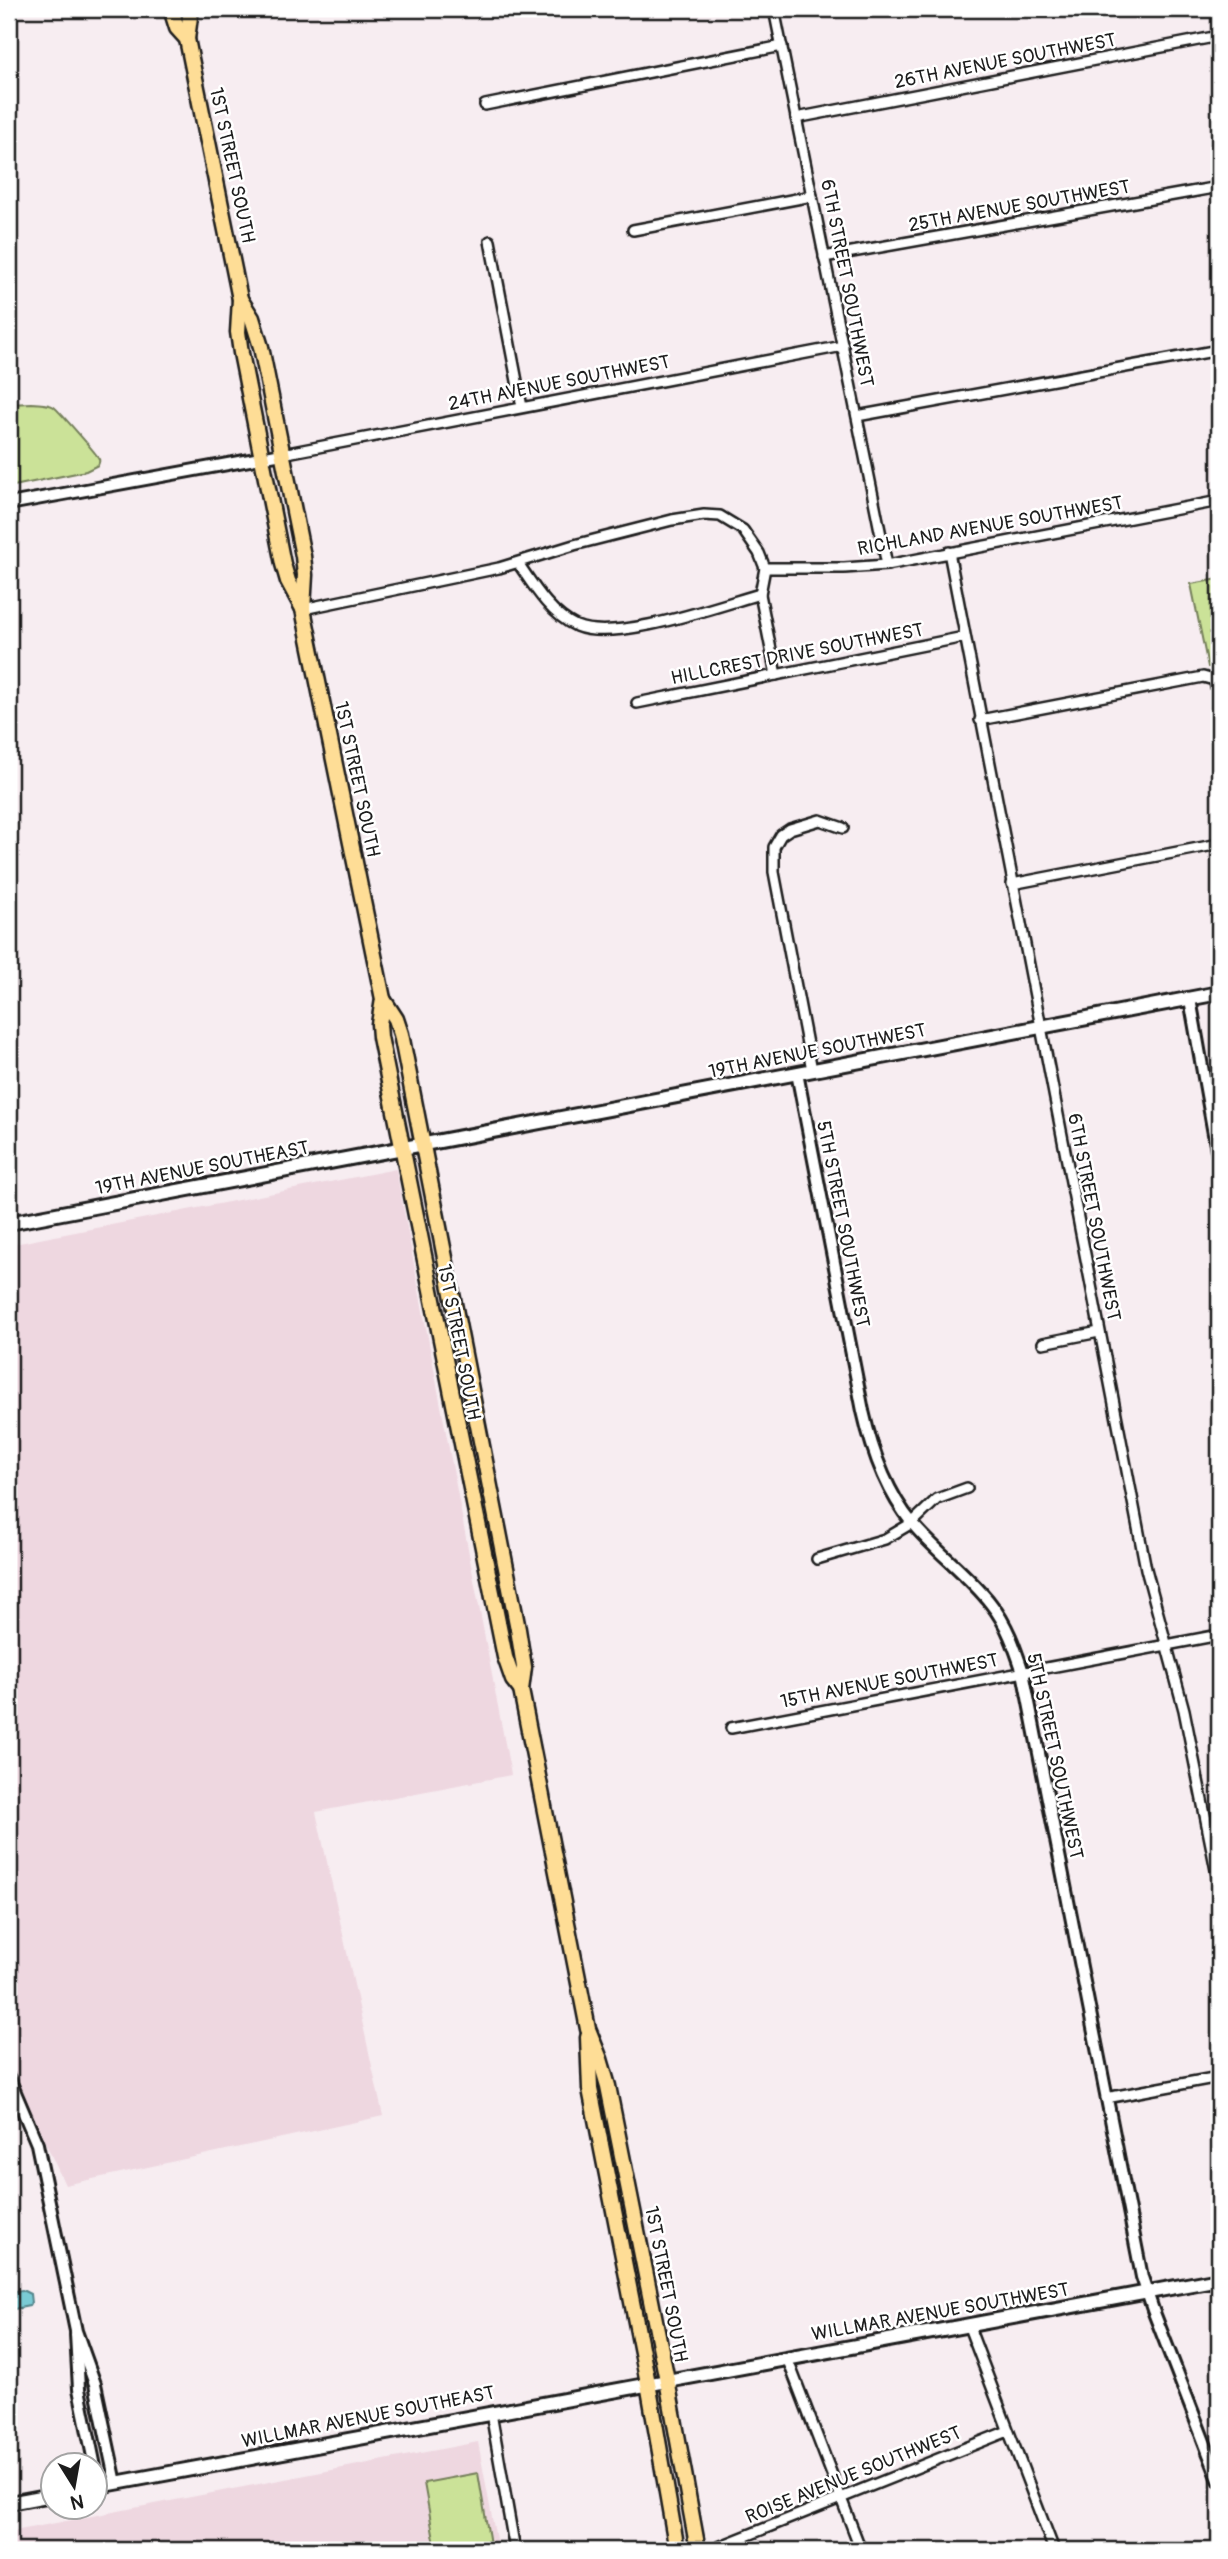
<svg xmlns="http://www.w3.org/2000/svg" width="1228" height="2559" font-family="Pangolin,sans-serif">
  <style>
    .built { fill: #eed7e0 }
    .green { fill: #cbe298; stroke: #747f5a; stroke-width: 2 }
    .water { fill: #7acbd5; stroke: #54858b; stroke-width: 2 }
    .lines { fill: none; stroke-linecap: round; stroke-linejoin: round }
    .minor-casing { stroke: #1c1c1c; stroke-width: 14 }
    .tertiary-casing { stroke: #1c1c1c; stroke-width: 16 }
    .secondary-casing { stroke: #1c1c1c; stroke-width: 18 }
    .primary-casing { stroke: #1c1c1c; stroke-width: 19 }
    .minor { stroke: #fff; stroke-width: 9 }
    .tertiary { stroke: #fff; stroke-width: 10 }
    .secondary { stroke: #fff; stroke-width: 12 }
    .primary { stroke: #fedd96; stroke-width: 14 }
    .labels { text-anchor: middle; stroke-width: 5; stroke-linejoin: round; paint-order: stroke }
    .street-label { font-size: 19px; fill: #1c1c1c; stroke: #fff }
  </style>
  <rect width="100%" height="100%" fill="#f7edf1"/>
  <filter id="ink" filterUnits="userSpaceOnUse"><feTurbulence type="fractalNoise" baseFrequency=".0143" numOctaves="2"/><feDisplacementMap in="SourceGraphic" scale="14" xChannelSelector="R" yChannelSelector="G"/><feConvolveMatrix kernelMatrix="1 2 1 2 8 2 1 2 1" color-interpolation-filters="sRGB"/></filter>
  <g filter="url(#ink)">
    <g class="built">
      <polygon points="396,1169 511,1775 316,1812 383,2116 65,2185 9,2064 9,1245"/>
      <polygon points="478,2442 498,2550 9,2550 9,2532"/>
    </g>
    <g class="green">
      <path d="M32,403C39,404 48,403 54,407C58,410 98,455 99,459C100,461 99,463 98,465L86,471L9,487V404Z"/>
      <polygon points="1219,579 1219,667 1208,667 1191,584"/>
      <polygon points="478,2473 491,2550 436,2550 424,2483"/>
    </g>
    <polygon class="water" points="22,2290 30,2294 31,2303 29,2306 9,2310 9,2292"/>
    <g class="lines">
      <g class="minor-casing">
        <g id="minor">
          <polyline points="774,9 887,565"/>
          <polyline points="485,105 782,46"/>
          <polyline points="796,118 1219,36"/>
          <polyline points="633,230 812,196"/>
          <polyline points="490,241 522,407"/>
          <polyline points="824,257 1219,187"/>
          <polyline points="857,416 1219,350"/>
          <polyline points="282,454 843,346"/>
          <polyline points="949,552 1146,1569 1184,1710 1219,1885"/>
          <path d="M518,563C533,585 550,614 576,626C616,643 717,606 760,594"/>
          <polyline points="765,568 844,568 887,565 1219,501"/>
          <polyline points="303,609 499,568 574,545 672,520 704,515 720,516 743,530 759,553 765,568 760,594 776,675"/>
          <polyline points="637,703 964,637"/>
          <polyline points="980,720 1203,677 1214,680 1219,695"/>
          <polyline points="1012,884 1219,844"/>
          <polyline points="812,1070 774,872 774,847 781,835 790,829 820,820 843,828"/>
          <polyline points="1043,1343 1099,1332"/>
          <polyline points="817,1559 885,1539 912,1523 937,1499 967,1488"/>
          <polyline points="731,1728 1219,1635"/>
          <polyline points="1106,2098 1219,2077"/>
          <polyline points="969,2327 1054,2550"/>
          <polyline points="787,2358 861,2550"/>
          <polyline points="491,2413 515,2550"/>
          <polyline points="711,2550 1008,2431"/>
        </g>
      </g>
      <g class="tertiary-casing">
        <g id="tertiary">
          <polyline points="9,504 282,454"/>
          <polyline points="1190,999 1219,1162"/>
          <path d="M797,1073L863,1411C872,1451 886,1491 912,1523C936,1552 968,1574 991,1604C1007,1624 1015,1648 1023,1672L1142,2277L1153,2310L1219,2480"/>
          <polyline points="9,2078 37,2144 76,2331 95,2384 116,2483"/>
          <polyline points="76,2334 79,2389 99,2486"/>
        </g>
      </g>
      <g class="secondary-casing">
        <g id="secondary">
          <polyline points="9,1223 1219,993"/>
          <polyline points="94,2487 1219,2279"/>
          <polyline points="9,2503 52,2495"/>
        </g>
      </g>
      <g class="primary-casing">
        <g id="primary">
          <polyline points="171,9 177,28 187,39"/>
          <polyline points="191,9 187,39 240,299 238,332 241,353 283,564 288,581 303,609"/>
          <polyline points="240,299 252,318 261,347 303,556 305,575 303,609 383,999 379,1024 380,1037 505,1657 513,1680 521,1690"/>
          <polyline points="383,999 396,1019 401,1034 518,1629 524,1667 521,1690 588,2029 600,2059 608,2086 667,2380 698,2550"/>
          <polyline points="588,2037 590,2089 648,2383 677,2550"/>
        </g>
      </g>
      <use href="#minor" class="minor"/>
      <use href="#tertiary" class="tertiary"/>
      <use href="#secondary" class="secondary"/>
      <use href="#primary" class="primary"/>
    </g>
  </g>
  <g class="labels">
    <g class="street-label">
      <text transform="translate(1005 60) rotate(-11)" y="7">26TH AVENUE SOUTHWEST</text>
      <text transform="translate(233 165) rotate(78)" y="7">1ST STREET SOUTH</text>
      <text transform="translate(1019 205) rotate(-10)" y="7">25TH AVENUE SOUTHWEST</text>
      <text transform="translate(848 283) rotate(79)" y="7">6TH STREET SOUTHWEST</text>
      <text transform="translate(559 382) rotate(-11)" y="7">24TH AVENUE SOUTHWEST</text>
      <text transform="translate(990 525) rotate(-10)" y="7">RICHLAND AVENUE SOUTHWEST</text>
      <text transform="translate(797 653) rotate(-11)" y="7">HILLCREST DRIVE SOUTHWEST</text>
      <text transform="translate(358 779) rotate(78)" y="7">1ST STREET SOUTH</text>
      <text transform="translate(817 1050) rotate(-11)" y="7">19TH AVENUE SOUTHWEST</text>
      <text transform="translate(202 1167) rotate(-11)" y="7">19TH AVENUE SOUTHEAST</text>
      <text transform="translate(1095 1217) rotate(79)" y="7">6TH STREET SOUTHWEST</text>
      <text transform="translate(844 1224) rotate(79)" y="7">5TH STREET SOUTHWEST</text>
      <text transform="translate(460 1342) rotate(79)" y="7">1ST STREET SOUTH</text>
      <text transform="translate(889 1680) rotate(-11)" y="7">15TH AVENUE SOUTHWEST</text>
      <text transform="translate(1056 1756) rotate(78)" y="7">5TH STREET SOUTHWEST</text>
      <text transform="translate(667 2284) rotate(79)" y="7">1ST STREET SOUTH</text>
      <text transform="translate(940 2311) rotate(-10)" y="7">WILLMAR AVENUE SOUTHWEST</text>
      <text transform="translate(368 2416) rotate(-11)" y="7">WILLMAR AVENUE SOUTHEAST</text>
      <text transform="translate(853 2474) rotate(-22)" y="7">ROISE AVENUE SOUTHWEST</text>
    </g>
  </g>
  <rect width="1228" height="2559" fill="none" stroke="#fff" stroke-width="35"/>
  <rect x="18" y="18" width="1193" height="2524" fill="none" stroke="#1c1c1c" stroke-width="2.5" filter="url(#ink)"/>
  <g transform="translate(74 2486) rotate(169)"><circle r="33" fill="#ffffff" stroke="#a4a4a4" stroke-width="2"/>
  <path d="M0-5L12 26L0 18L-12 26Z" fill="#1c1c1c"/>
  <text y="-10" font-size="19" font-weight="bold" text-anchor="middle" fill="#1c1c1c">N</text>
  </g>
</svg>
